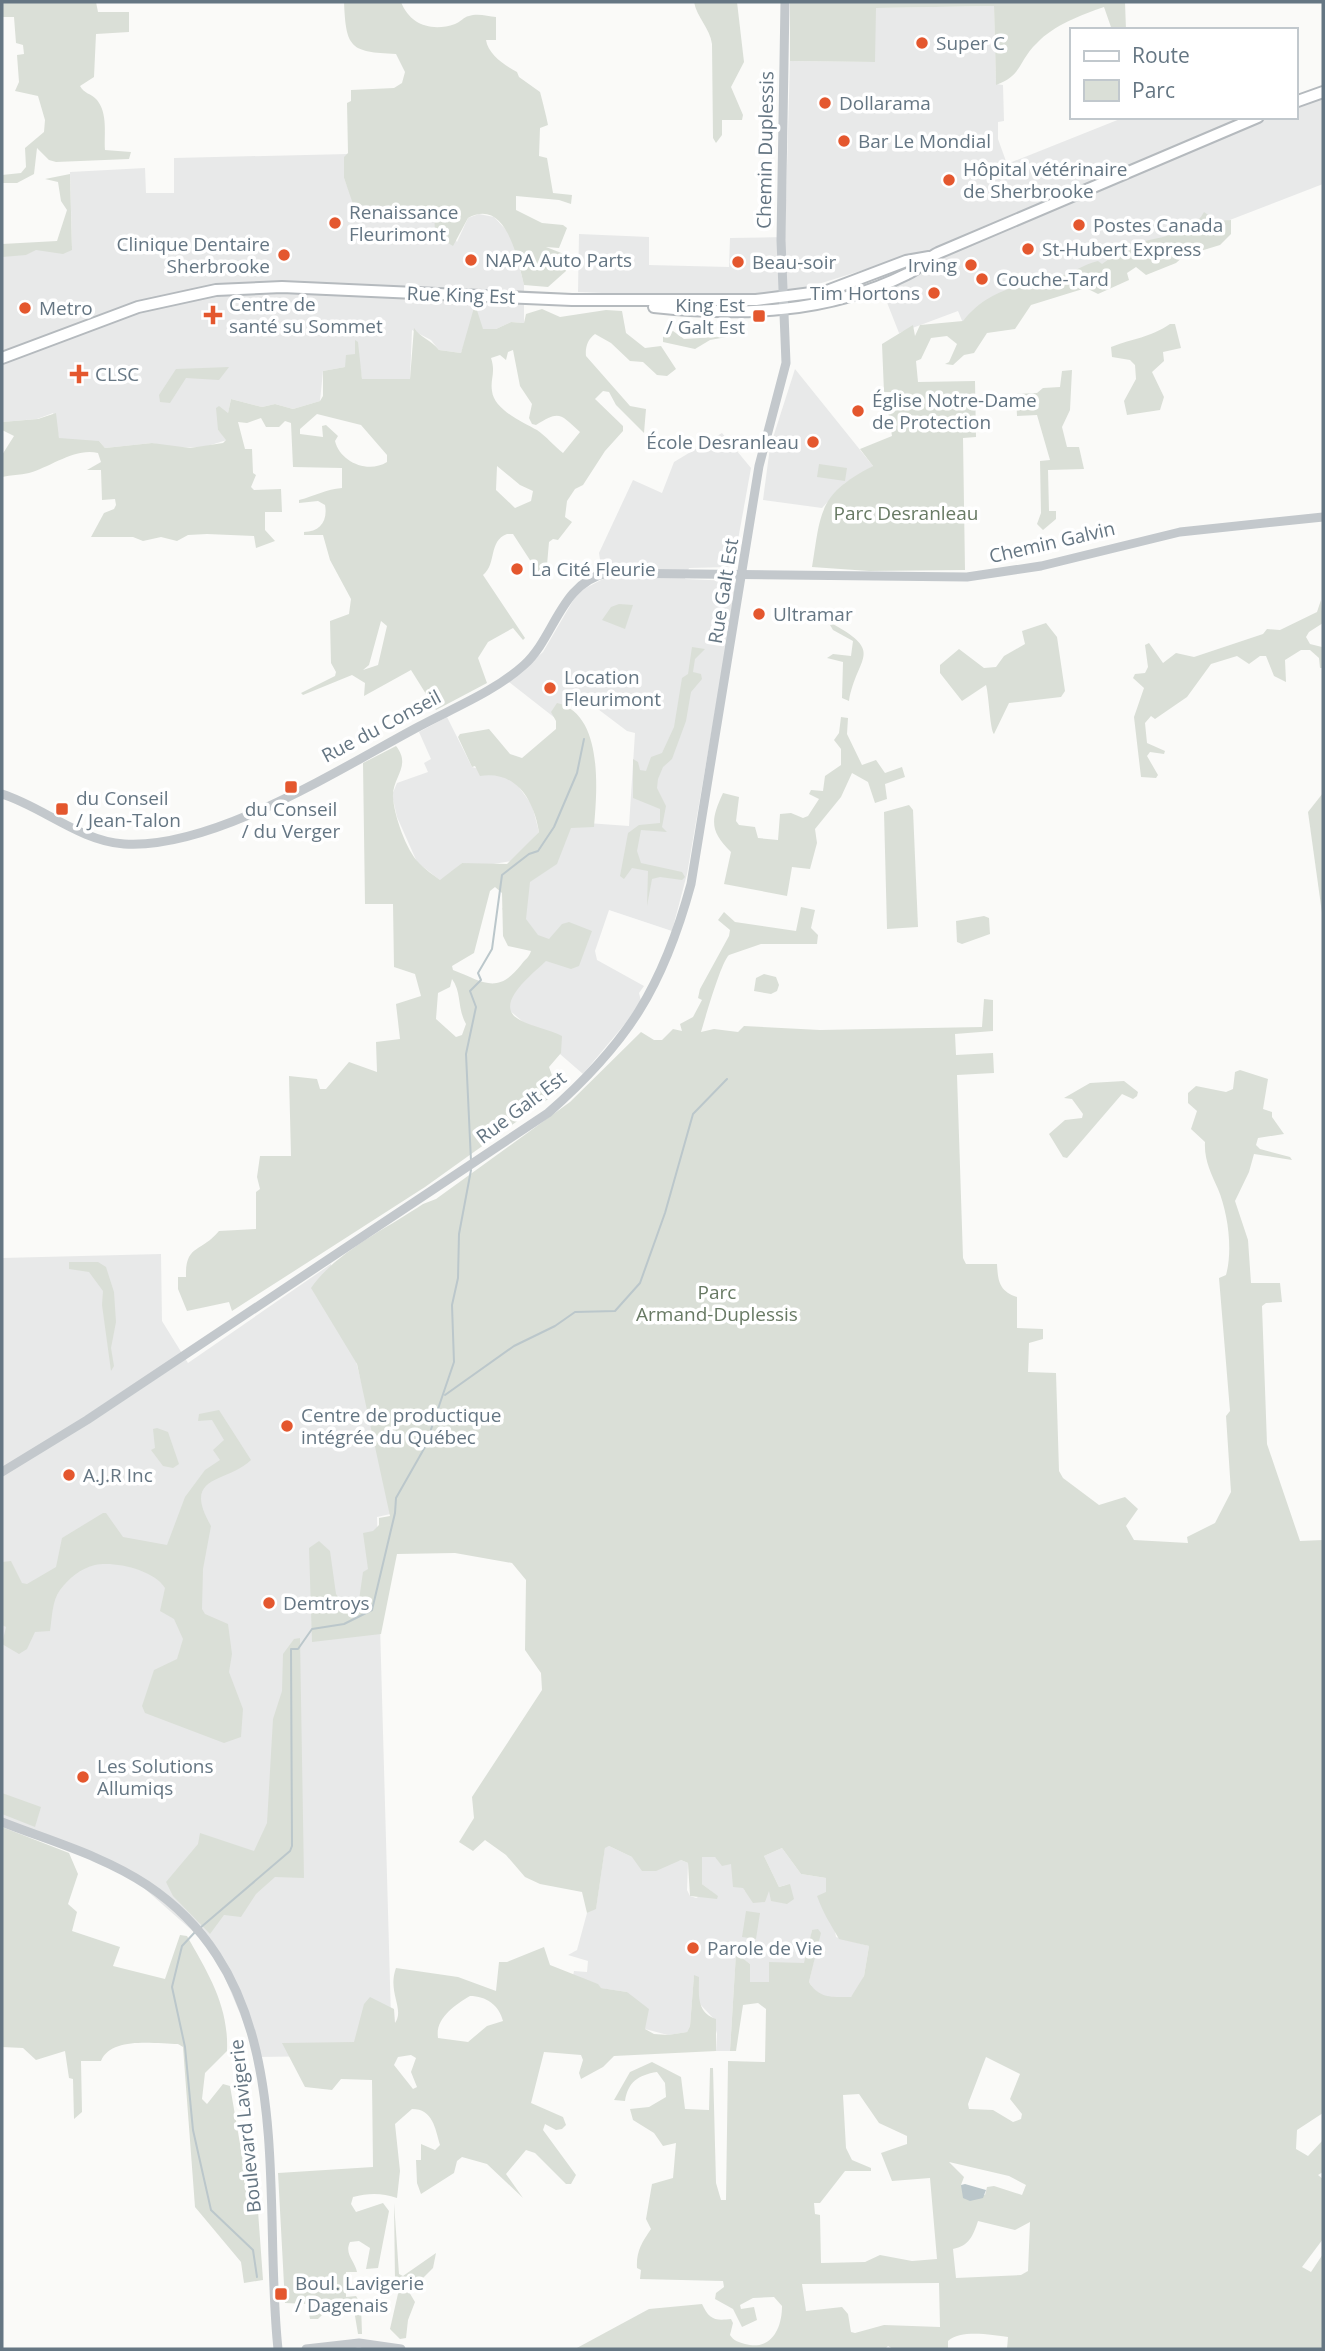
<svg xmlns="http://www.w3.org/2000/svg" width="1325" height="2351" font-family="'Open Sans',sans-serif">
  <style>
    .built { fill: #e8e9e9 }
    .green { fill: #dadfd7; fill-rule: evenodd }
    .water { fill: #bbc7cb }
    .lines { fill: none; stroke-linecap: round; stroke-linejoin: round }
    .stream { stroke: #bbc7cb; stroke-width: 2 }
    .major-casing { stroke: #b5babe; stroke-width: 14 }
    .minor { stroke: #c3c8cc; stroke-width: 9 }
    .major { stroke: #fff; stroke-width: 10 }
    .poi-dot { fill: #e4572e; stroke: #fff; stroke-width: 2.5 }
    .labels { text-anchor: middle; stroke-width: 7; stroke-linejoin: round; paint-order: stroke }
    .poi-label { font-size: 19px; fill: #657683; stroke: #fff; text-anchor: start }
    .street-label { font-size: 19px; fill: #657683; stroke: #fff }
    .park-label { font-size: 19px; fill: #687a64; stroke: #fff }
  </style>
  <rect width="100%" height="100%" fill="#fafaf8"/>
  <g class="built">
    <polygon points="994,6 996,84 1003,85 1004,121 998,122 998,139 1007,164 1125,117 1241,117 1244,123 1258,117 1295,117 1295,102 1323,92 1323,184 963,323 958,311 899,333 873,267 812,286 770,294 676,296 578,292 579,234 649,237 649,265 729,267 730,238 785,237 790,61 875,62 875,8"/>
    <polygon points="348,154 344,178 354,204 407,203 435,208 457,242 468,218 479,214 494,217 512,236 524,285 524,323 511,322 496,329 482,329 476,312 461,353 439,350 431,340 412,330 410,379 362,379 356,341 356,355 345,367 323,371 320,401 293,409 275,404 262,407 231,399 228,413 222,411 218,430 227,440 204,447 174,448 152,443 105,448 99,441 63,441 59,438 53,413 37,419 2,422 2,248 72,246 70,172 145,168 146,193 174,193 174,158"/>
    <polygon points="795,369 873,466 845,483 822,508 763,500 770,447"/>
    <polygon points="722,433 751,468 734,562 729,567 689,568 685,579 732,581 737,584 687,874 672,931 609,910 595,951 597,960 644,986 639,993 641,1001 624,1025 583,1074 500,1002 555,948 502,909 560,821 629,826 635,733 627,731 574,691 555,718 509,682 543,652 578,592 603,579 599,553 633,480 662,493 674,462"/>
    <polygon points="447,717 472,767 513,779 532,805 539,832 512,861 481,866 462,863 441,881 417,862 397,817 392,795 397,783 428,772 424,763 431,759 419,732"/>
    <polygon points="161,1254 162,1321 188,1363 331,1264 395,1513 377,1517 392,2055 258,2057 213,1949 128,1874 2,1822 2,1258"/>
    <polygon points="609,1846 632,1857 674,1862 681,1860 688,1863 687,1890 690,1896 696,1898 711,1891 702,1884 702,1857 715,1857 731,1864 745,1891 770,1891 789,1884 779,1887 764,1856 782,1848 801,1874 826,1878 836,1937 869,1946 864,1976 857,1991 851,1997 826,1997 815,1991 809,1982 814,1960 812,1930 805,1963 769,1982 749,1982 750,1964 736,1954 730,2051 716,2051 717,2034 713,2018 698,2002 694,1976 690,2026 687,2032 668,2035 645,2029 627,1992 600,1988 597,1984 573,1976 574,1971 587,1972 588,1961 568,1955 577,1950 587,1913 596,1908 605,1847"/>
  </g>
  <g class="green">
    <path d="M2,2H96L98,12H129V32L96,34L94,77L80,86C84,94 91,93 97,100C108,114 104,133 105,150L131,152L129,159L56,162L49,160L37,148L34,174L17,183H2V175L21,173L26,167L25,148L44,132L45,120L38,96L15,91L19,82L17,55L24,54L23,45L16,43L14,17H2Z"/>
    <path d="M344,2H401C410,25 432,32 455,24C461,22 463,17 469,16C477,13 488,16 496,17V40H486C488,54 504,65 517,72L519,77L540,92C541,95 548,123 548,125L540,128L539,156L547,158L553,193L572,195L571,204L559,200L516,196V210L542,223L563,225L567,228L559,248L546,247L564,254L568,261L566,271L548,287L524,285C518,261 507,197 468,218L453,246L435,235L434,208C407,202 380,209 353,204L344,178V157L348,153L347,103L351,101V90L394,88L402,83L405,72L396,54C350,52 346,48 344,2Z"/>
    <path d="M694,2H737L744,62L731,87L743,115L742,120H722V135L716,143L713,138L712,44C710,28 697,18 694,2Z"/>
    <path d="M790,2H1125L1126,30H1112L1104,7C1081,15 1054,25 1037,43C1018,61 1023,75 996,85L994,6L876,8L875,62L790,61Z"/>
    <polygon points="70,174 72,250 63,254 36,250 26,255 2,257 2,244 57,241 67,210 61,201 58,182 45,179"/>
    <path d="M1204,212L1217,221L1231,220V234L1220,245L1184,256L1176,263L1146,275L1136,267L1127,273L1129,280L1098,294L1086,288L1031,305L1015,329L987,333L974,353L964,355L953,365L945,364L949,362L957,344L947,336L931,338L921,359L916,361L918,382L975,381L976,437L963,438L965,570L869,571L812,567C821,512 818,494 873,466L860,449L892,436L888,411L900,392H884L882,344L913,325L915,336L920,325L963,321C987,291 1013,288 1050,276C1065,280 1082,264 1098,261L1102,264C1113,256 1124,248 1136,244C1161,235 1190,237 1204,212Z"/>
    <path d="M475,304L483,329H496L511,322L524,323L526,314L542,309L560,317L606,310L622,311L626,333L645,348L661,346L676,369L667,376L657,375L643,362L630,361L611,343L595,334C588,339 585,347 586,356L630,406L646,409L644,433L616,405L609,392L603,391L595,399L623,426V431L605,451L583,485L575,489L567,501L565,517L572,522L558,540L553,539L549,542L547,565L539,574L513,534H507C488,541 497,564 483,575L525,638L523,640L513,628L488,642L478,658L487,683L436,710L411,670L364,696L365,683L352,675L303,695L301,693L335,676L336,672L331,663L330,621L349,614L351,599L330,560L323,535H304V532C320,532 328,521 325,505L318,501L299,503V500C315,496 326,489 342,488V468L293,467L291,423L285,421L279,427H266L261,418L247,423L238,422L245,449H252L253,473L256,475L251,487L254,490L281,489L282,512H265V530L275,541L256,548L254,536L207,534L188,535L177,541L161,537L143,541L133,537H91L104,513L114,509L116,505L115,499L102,500L101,470H87L101,462L98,453C76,447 50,467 29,473C20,475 11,475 2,477V455L14,436L2,430V422L38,419L56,413L59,438L99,441L105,448L152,443L190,448L223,443L226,440L218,430L216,408L219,406L228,413L231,399L262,407L275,404L293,409L320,401L323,396V371L345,367L346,355L355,354V340L358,342L362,379H410L414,328C421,338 431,340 439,350L461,353ZM513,350L520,386L532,404L529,418L532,424L536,425C560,410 560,414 580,432L563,453C554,446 546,436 537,430C523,422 494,410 492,391C490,379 496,373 491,358L500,355L506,360L508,352ZM317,414L361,425L387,455V462C368,474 340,462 335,441L338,436L326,425L322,426L323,437L300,434V429ZM497,466L520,485L533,491L531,501L515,508L496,490ZM381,621L387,626L378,665L363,670L369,665Z"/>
    <path d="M1170,324H1175L1181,348L1163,352L1164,361L1152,372L1164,397L1160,410L1127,415L1124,401L1136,379L1135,365L1130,360L1112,357L1111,347C1134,338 1149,338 1170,324Z"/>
    <polygon points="673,331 684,339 732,336 710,340 695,349 663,342 663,334"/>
    <polygon points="229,367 219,380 186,378 170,403 160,402 159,395 176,369"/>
    <polygon points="1072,370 1070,410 1062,427 1067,447 1079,447 1084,469 1048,470 1049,511 1056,511 1056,519 1043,530 1037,524 1041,513 1040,461 1050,460 1037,415 1017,416 1016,394 1037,393 1043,388 1060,387 1062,371"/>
    <polygon points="819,464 847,468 845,481 817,477"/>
    <polygon points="1321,600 1323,623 1309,632 1306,637 1310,644 1322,647 1323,643 1323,668 1320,668 1319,658 1310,650 1301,650 1285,660 1286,682 1274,676 1266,656 1260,656 1249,664 1237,656 1211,664 1187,697 1155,719 1151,716 1145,723 1147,743 1165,751 1164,754 1150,752 1147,756 1158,775 1156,778 1141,777 1134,717 1144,688 1133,678 1135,674 1145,673 1148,667 1145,645 1149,643 1163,663 1176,653 1194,657 1263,634 1267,629 1280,630 1317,612"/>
    <polygon points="619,604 633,605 625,629 602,620 611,607"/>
    <path d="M1046,623L1057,637L1065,691L1061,697L1009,703L994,734C990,730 989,696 986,685L962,701L940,673V665L959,649L984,668L996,667L1004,656L1025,644L1022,631Z"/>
    <path d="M833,624C885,653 857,656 849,701L842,698L843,662L827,658L833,654L851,656L853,641L833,630L830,625Z"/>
    <polygon points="692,647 705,649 695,659 693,672 701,674 702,679 691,692 686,721 672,759 663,767 658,779 657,788 666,806 662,827 667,832 641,830 637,851 641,863 682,872 685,877 682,880 660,877 652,879 647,906 648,871 632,868 624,879 620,876 628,833 639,825 660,823 660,809 633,798 633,759 638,762 640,770 646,771 651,757 662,753 674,727 682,678 688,674"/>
    <path d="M557,703C604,714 597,792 594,827L571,828L557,864L530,882L526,919L538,935L549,939L562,924L569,922L592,931L579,966L571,969L546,961C534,973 491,1005 520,1020C533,1027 548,1029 562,1036L561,1053L549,1067L558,1092L425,1187L232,1311L229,1302L187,1311L178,1289V1277H186C185,1244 201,1253 219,1231L256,1229V1192L260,1189L257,1177L260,1156H291L289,1076L317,1079L320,1089H326L349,1062L377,1072L376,1042L400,1039L396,1004L421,996L415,974L394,967L393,904H365L363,763L396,746C412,766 392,777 393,797C394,815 406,850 419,863C425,869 433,875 440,880L462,863L507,864L539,832C534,800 516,770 480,776L475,766L472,767L458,737L460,734L489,729L510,754L522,758L556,729V721L551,712ZM495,887L502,893L503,936L508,946L531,951C529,958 525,959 521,965C497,995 484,982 453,970L452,966L474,953L490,891ZM452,979C462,993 457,1008 466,1024L462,1035L456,1037L436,1019L438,993L450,987Z"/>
    <path d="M841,717L848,718L847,734L862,765L876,760L885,773L902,767L905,777L885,784L887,799L875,803L868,782L852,773L841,797L815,829L817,843L810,869L792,867L787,896L724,884L731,852C710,831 710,821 723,793L739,797L736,821L739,825L755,827L758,838L778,840L780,814L791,813L803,818L808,816L819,799L809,794L811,790L823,791L825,776L841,765V749L834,740L839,733Z"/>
    <polygon points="1323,793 1323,920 1308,812"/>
    <polygon points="909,805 913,810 918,927 887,929 884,812"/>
    <path d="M801,907L815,910L811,928L818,935L817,944H761L729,955C721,962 705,1019 701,1032L714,1029L738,1032L744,1026L820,1030L982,1027L984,999L993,1000V1031L955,1034L956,1055L993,1053L994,1073L957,1075L963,1258L966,1264H997C998,1281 999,1291 1017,1297V1328L1043,1329V1339L1029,1343L1028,1372L1056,1373L1059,1471L1063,1478L1099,1505L1125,1497L1138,1509L1126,1526L1134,1540L1188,1543L1187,1537L1215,1523L1231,1492L1226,1416L1230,1411L1219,1278L1226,1275C1233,1250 1228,1213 1218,1189C1211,1173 1204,1160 1205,1142L1191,1129L1197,1111L1188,1103V1093L1196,1086L1226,1092L1233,1089L1235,1072L1240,1070L1268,1079L1263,1109L1272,1112V1117L1284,1134L1258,1138L1256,1145L1260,1149L1290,1157L1292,1160L1254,1154L1249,1172L1235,1201L1248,1240L1251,1283H1280L1282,1302L1266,1303L1262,1306L1267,1444L1300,1541L1323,1540V2113L1297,2130L1296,2149L1308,2156L1323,2140V2172L1318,2175L1323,2179V2239L1302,2267L1311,2272L1323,2254V2349H1007L1008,2337C992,2335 961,2329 948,2341V2349H893L888,2346L885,2349H575L649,2309L702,2304C709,2319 714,2321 731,2319L733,2323L730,2335C734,2341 738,2342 745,2344C771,2351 782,2329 782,2306L774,2297L753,2298L740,2305L741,2309L754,2307L757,2320L742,2327L733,2309L715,2299L716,2293L724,2287L723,2281L640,2279L641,2270L637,2268C636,2252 642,2242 651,2229L646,2219L652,2184L673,2178L676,2143L663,2146L654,2133L633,2120L630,2109L649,2107L666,2097L665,2083L657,2072C638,2075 628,2082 625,2101L614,2100L630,2072L652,2062L681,2077L685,2109L709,2110L710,2068H713L716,2183L721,2200H726L728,2061L765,2062L766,2009L758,2003L743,2005L736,2051H730L736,1953L750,1964V1982H769V1962L804,1963L812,1930L818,1929L821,1933L809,1982C819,1999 833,1997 851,1997L864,1976L869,1946L839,1939C830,1923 824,1915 817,1896L826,1892V1878L801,1874L782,1848L764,1856L779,1887L790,1884L794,1899L787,1904L771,1901L769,1891L765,1902L753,1903L743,1888L733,1887L731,1864L722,1866L715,1857H702V1884L718,1896L717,1899L690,1896L688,1863L681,1860L656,1871H642L632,1857L609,1846L605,1848L596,1909L587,1913L582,1892L540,1884L525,1877L506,1855L485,1840L473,1851L459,1842L474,1818L472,1797L542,1690L541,1673L525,1650L526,1580L512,1563L455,1553L397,1554L381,1634L312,1642L309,1548L319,1541L330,1551L336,1594L347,1609L358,1607L363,1572L368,1569L363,1533L373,1531L379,1525V1518L390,1516L357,1364L311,1288C336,1252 386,1229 423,1204L436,1199L570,1102L641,1032L654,1040H662L673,1029L682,1031L680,1024L693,1017L702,1000L698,998L700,989L729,936L730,930L718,920L724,912L735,922L796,931ZM986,2057L1020,2074L1010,2099L1022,2114L1021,2119L1013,2122L993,2110L969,2109L968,2104ZM859,2094L879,2123L907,2136V2144L881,2153L892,2181L930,2178L937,2259L912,2261L880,2255L865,2262L821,2263L820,2215L815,2214L814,2203H820L845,2171H871V2168L852,2160L846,2148L843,2095ZM949,2162L1009,2176L1026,2185L1022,2195L994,2186L987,2187L985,2195L961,2185L964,2177ZM978,2221L1015,2230L1030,2222L1028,2271L1021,2275L956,2278L953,2249C969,2246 973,2236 978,2221ZM939,2283L940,2327L884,2325L855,2333L851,2332L848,2314L842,2307L806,2311L802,2284Z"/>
    <polygon points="984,916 989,918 990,934 962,944 957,942 956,921"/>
    <polygon points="764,974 776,977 779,985 777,991 771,994 754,991 756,978"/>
    <polygon points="1124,1081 1138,1092 1137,1096 1133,1099 1122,1094 1067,1158 1063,1157 1049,1134 1065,1120 1082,1118 1083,1114 1072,1099 1064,1098 1090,1083"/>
    <polygon points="69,1262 98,1262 106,1267 114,1292 116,1322 111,1348 114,1366 111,1371 102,1305 103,1291 89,1272 69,1269"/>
    <path d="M219,1410L251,1460C226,1484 181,1474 211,1526L203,1569L202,1609L205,1614L228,1624L232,1654L229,1672L243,1709L241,1737L224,1743L145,1713L142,1706L154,1670L177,1659L183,1639L174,1619L160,1611L165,1588C154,1570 115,1561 95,1565C81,1568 68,1579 60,1590C52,1600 52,1619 50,1631L35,1632L27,1649L19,1654L2,1644L6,1627L2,1625V1562L11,1561L22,1583L27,1584L56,1567L62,1538L103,1513H106L123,1537L167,1545L185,1497L205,1470L220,1460L213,1450L224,1440L212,1420L198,1421L199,1414Z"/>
    <polygon points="157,1428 168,1432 179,1464 173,1468 163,1466 151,1450 155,1448 153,1429"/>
    <polygon points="300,1638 304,1878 275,1877 256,1894 241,1917 224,1915 210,1934 173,1896 166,1882 198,1844 200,1833 254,1851 267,1823 273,1719 282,1691 283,1654 294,1639"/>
    <polygon points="2,1793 41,1807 35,1827 2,1814"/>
    <path d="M2,1827L69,1853L78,1874L68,1904L77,1912L72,1931L120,1947L113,1966L165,1979L180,1935L187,1936C208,1973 229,2006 227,2051L205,2073L202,2099L207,2104L223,2084L230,2086L248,2190L258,2211L263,2280L244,2283L241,2262L195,2207L183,2047L178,2044C156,2044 111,2036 101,2061H81L82,2112L74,2119L73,2079L69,2078L65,2051L36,2060L23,2048L2,2047Z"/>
    <polygon points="746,1911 760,1913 756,1939 742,1937"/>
    <path d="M544,1947L550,1965L598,1984L601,1988L627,1992L649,2009L645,2029L654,2034L668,2035L687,2032L690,2026L694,1975L699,1977C699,1995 696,2012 716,2019V2051L614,2056L603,2067L581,2079L579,2073L583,2060L581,2055L544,2052L531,2103L563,2117L566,2125L562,2129L556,2130L545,2124L543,2130L576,2175L571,2184H566L535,2153L526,2150L506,2174L523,2198L487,2164L462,2157L457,2161L454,2173L421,2194L417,2183L416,2160H421V2144L435,2150L440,2145C435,2128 433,2109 412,2109L395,2124L400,2171L397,2198C382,2193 369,2193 353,2197L351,2204L356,2212L383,2203L389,2211L378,2268L366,2269L370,2248L359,2241L350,2242C344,2254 355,2261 357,2272H346V2297L356,2296L361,2304L362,2334H358L353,2304L326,2311L318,2319H310L307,2304L285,2303L278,2173L373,2167L372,2080L341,2079L332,2090L305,2087L282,2043L354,2042L364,2004L370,1997L394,2009L395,2023C405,2009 387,1992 396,1968L458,1977L496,1991L499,1962H507ZM470,1996C486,1996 499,2005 503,2021L487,2026L468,2042L438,2038C435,2018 455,2005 470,1996ZM411,2055L416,2058L411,2072L417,2087L413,2089L394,2065L398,2057Z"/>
    <polygon points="394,2203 399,2274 403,2276 436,2253 433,2268 409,2292 415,2302 408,2320 406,2338 400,2339 390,2329 400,2285 395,2281"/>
  </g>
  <polygon class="water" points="965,2184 986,2190 983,2198 970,2201 963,2198 961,2185"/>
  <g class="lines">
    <g class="stream">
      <polyline points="471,1161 466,1054 476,1007 470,991 481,980 478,973 492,949 502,875 529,854 538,851 554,827 577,773 584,739"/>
      <polyline points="445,1395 514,1346 555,1326 575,1312 615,1311 640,1283 665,1213 693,1114 727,1079"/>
      <polyline points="200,1928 290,1851 292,1846 291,1649 298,1649 312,1629 344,1624 372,1610 395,1513 396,1498 425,1447 454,1362 452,1305 458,1278 459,1234 471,1170"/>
      <polyline points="196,1931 182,1946 172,1987 185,2047 193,2130 211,2210 253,2250 257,2277"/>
    </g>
    <g class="major-casing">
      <g id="major">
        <polyline points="1295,102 1323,92"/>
        <path d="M654,307C741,316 827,314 907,274C919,269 927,258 938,253L1258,117"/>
        <polyline points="2,358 138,307 216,290 282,287 572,300 756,300 827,291 906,261 929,257"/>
      </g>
    </g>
    <g class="minor">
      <path d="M2,794C43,807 80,841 124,844C213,850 341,768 418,727C453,708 494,692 524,665C555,637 560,584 606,573L967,577L1041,566L1180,532L1323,517"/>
      <path d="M2,1472L87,1420L548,1113C628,1043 663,987 691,884L759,466L786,363L781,240L785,2"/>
      <path d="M2,1822C50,1841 104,1856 147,1885C302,1989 261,2190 278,2349"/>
      <polyline points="306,2349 359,2343 401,2349"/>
    </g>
    <use href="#major" class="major"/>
  </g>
  <g class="poi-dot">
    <circle cx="922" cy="43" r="7"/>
    <circle cx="825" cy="103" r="7"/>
    <circle cx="844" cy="141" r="7"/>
    <circle cx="949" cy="180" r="7"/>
    <circle cx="335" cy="223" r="7"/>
    <circle cx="1079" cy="225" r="7"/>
    <circle cx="1028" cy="249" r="7"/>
    <circle cx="284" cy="255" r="7"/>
    <circle cx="471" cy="260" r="7"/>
    <circle cx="738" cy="262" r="7"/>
    <circle cx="971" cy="265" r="7"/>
    <circle cx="982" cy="279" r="7"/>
    <circle cx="934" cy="293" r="7"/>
    <circle cx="25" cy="308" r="7"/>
    <path d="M209.5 304.5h7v7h7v7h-7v7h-7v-7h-7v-7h7z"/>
    <rect x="752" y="309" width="14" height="14" rx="3.5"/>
    <path d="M75.5 363.5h7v7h7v7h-7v7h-7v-7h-7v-7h7z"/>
    <circle cx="858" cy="411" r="7"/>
    <circle cx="813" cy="442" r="7"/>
    <circle cx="517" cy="569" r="7"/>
    <circle cx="759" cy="614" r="7"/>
    <circle cx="550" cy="688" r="7"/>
    <rect x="284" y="780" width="14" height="14" rx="3.5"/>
    <rect x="55" y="802" width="14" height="14" rx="3.5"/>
    <circle cx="287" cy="1426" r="7"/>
    <circle cx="69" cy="1475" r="7"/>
    <circle cx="269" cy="1603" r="7"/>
    <circle cx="83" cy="1777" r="7"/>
    <circle cx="693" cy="1948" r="7"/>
    <rect x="274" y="2287" width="14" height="14" rx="3.5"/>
  </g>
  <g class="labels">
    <g class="poi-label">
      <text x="936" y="50">Super C</text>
      <text x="839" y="110">Dollarama</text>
      <text x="858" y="148">Bar Le Mondial</text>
      <text x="963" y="176">Hôpital vétérinaire<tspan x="963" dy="22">de Sherbrooke</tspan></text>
      <text x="349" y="219">Renaissance<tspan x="349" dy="22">Fleurimont</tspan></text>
      <text x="1093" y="232">Postes Canada</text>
      <text x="270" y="251" text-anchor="end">Clinique Dentaire<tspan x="270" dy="22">Sherbrooke</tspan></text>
      <text x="1042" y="256">St-Hubert Express</text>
      <text x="485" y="267">NAPA Auto Parts</text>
      <text x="752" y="269">Beau-soir</text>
      <text x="957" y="272" text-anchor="end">Irving</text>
      <text x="996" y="286">Couche-Tard</text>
      <text x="920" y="300" text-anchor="end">Tim Hortons</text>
      <text x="229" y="311">Centre de<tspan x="229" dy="22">santé su Sommet</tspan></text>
      <text x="745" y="312" text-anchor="end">King Est<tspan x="745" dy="22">/ Galt Est</tspan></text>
      <text x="39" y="315">Metro</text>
      <text x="95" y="381">CLSC</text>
      <text x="872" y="407">Église Notre-Dame<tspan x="872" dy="22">de Protection</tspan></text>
      <text x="799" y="449" text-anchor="end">École Desranleau</text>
      <text x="531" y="576">La Cité Fleurie</text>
      <text x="773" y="621">Ultramar</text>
      <text x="564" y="684">Location<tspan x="564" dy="22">Fleurimont</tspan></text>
      <text x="76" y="805">du Conseil<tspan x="76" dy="22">/ Jean-Talon</tspan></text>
      <text x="291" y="816" text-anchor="middle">du Conseil<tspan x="291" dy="22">/ du Verger</tspan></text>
      <text x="301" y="1422">Centre de productique<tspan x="301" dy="22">intégrée du Québec</tspan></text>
      <text x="83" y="1482">A.J.R Inc</text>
      <text x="283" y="1610">Demtroys</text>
      <text x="97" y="1773">Les Solutions<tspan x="97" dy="22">Allumiqs</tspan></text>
      <text x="707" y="1955">Parole de Vie</text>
      <text x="295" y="2290">Boul. Lavigerie<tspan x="295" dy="22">/ Dagenais</tspan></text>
    </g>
    <g class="street-label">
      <text transform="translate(765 150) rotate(-89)" y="7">Chemin Duplessis</text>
      <text transform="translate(461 295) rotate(2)" y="7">Rue King Est</text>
      <text transform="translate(1052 542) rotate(-13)" y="7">Chemin Galvin</text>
      <text transform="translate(723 591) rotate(-81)" y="7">Rue Galt Est</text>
      <text transform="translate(381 726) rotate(-28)" y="7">Rue du Conseil</text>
      <text transform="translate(521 1107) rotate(-37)" y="7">Rue Galt Est</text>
      <text transform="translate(245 2126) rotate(-96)" y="7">Boulevard Lavigerie</text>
    </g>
    <g class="park-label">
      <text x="906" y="520">Parc Desranleau</text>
      <text x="717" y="1299">Parc<tspan x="717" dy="22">Armand-Duplessis</tspan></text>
    </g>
  </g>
  <rect width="1325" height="2351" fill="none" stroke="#657683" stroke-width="7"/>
  <rect x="1070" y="28" width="228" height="91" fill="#ffffff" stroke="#c1c8cd" stroke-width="2"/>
  <rect x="1084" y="51" width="35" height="10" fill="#ffffff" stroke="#c1c8cd" stroke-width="2"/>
  <text x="1132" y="63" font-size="21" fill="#657683">Route</text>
  <rect x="1084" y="80" width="35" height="21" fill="#dadfd7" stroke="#c1c8cd" stroke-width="2"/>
  <text x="1132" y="98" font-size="21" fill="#657683">Parc</text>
</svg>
